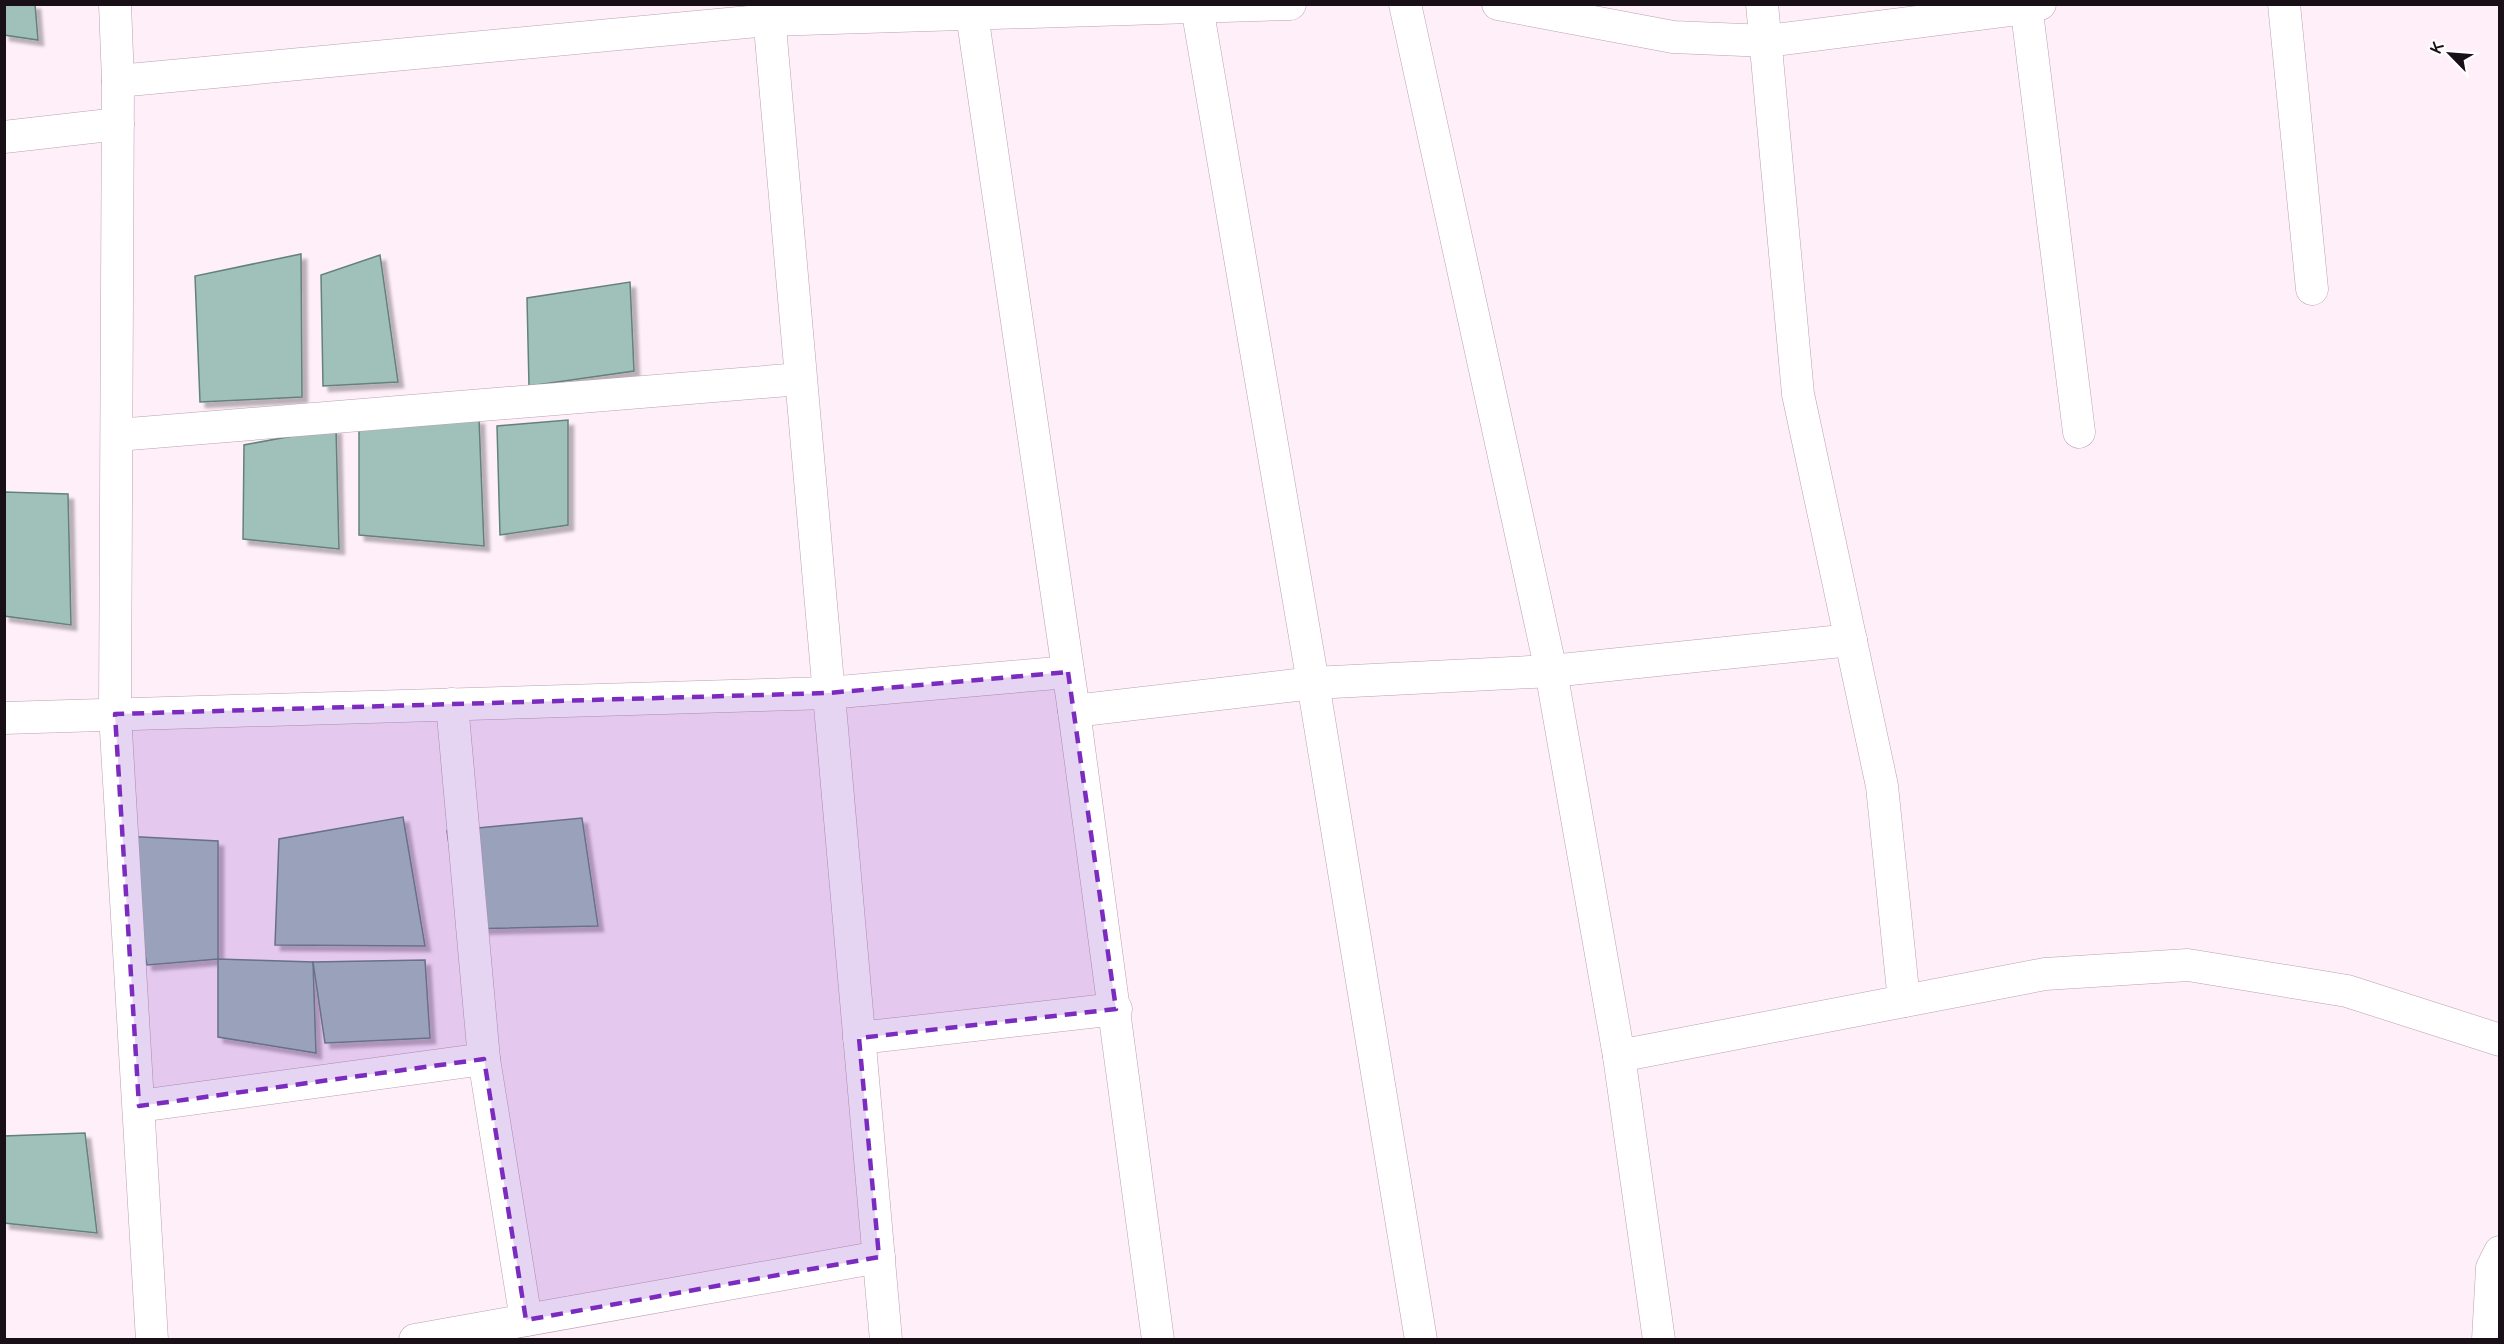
<svg xmlns="http://www.w3.org/2000/svg" width="2504" height="1344" font-family="'Varela Round',sans-serif">
  <style>
    .building { fill: #a0c0ba; stroke: #63827c; stroke-width: 1.5; filter: url(#shadow) }
    .lines { fill: none; stroke-linecap: round; stroke-linejoin: round }
    .minor-casing { stroke: #b9a1b1; stroke-width: 33 }
    .minor { stroke: #fff; stroke-width: 32 }
    .marked { fill: #7b2cbf; fill-opacity: 0.2; stroke: #7b2cbf; stroke-width: 4.5; stroke-dasharray: 12 8; stroke-linejoin: round }
  </style>
  <defs>
    <filter id="shadow"><feDropShadow dx="5.5" dy="5.5" stdDeviation="1.5" flood-color="#0004"/></filter>
  </defs>
  <rect width="100%" height="100%" fill="#feeff9"/>
  <g class="building">
    <polygon points="4,4 35,4 38,40 4,35"/>
    <polygon points="301,254 302,397 200,402 195,276"/>
    <polygon points="380,255 398,382 323,386 321,275"/>
    <polygon points="630,282 634,371 529,386 527,298"/>
    <polygon points="359,417 479,419 484,546 359,535"/>
    <polygon points="568,420 568,525 500,535 497,426"/>
    <polygon points="336,428 339,549 243,539 244,445"/>
    <polygon points="4,492 68,494 71,625 4,616"/>
    <polygon points="403,817 425,946 275,945 279,839"/>
    <polygon points="582,818 598,926 462,929 447,831"/>
    <polygon points="122,836 218,841 218,959 147,965"/>
    <polygon points="218,959 313,962 316,1053 218,1037"/>
    <polygon points="425,960 430,1038 325,1043 313,962"/>
    <polygon points="85,1133 97,1233 4,1223 4,1136"/>
  </g>
  <g class="lines">
    <g class="minor-casing">
      <g id="minor">
        <polyline points="115,4 118,81 115,714 152,1340"/>
        <polyline points="768,4 886,1340"/>
        <polyline points="1405,4 1551,671 1619,1056 1659,1340"/>
        <polyline points="1498,4 1673,37 1767,41 2027,8 2040,4"/>
        <polyline points="1762,4 1798,394 1882,786 1904,1001"/>
        <polyline points="2026,4 2079,432"/>
        <polyline points="2284,4 2312,289"/>
        <polyline points="1197,7 1313,683 1421,1340"/>
        <polyline points="972,14 1074,711 1158,1340"/>
        <polyline points="118,81 769,20 1290,4"/>
        <polyline points="4,137 118,124"/>
        <polyline points="117,435 800,379"/>
        <polyline points="452,704 484,1059 526,1320"/>
        <polyline points="1074,711 1313,683 1551,671 1851,640"/>
        <polyline points="4,718 828,693 1068,672"/>
        <polyline points="859,1038 1116,1009"/>
        <polyline points="1619,1056 2045,974 2188,965 2347,991 2500,1040"/>
        <polyline points="139,1106 484,1059"/>
        <polyline points="415,1340 879,1257"/>
        <polyline points="2488,1340 2492,1268 2500,1252"/>
      </g>
    </g>
    <use href="#minor" class="minor"/>
  </g>
  <path class="marked" d="M1068,672L1116,1009L859,1038L879,1257L526,1320L484,1059L139,1106L115,714L828,693Z"/>
  <rect width="2504" height="1344" fill="none" stroke="#181016" stroke-width="12"/>
  <g transform="translate(2450 54) rotate(295)" stroke="#ffffff" stroke-width="4.5" paint-order="stroke">
  <path d="M0-4.5L10 22L0 15L-10 22Z" fill="#181016"/>
  <text y="-9" font-size="16" font-weight="bold" text-anchor="middle" fill="#181016">K</text>
  </g>
</svg>
